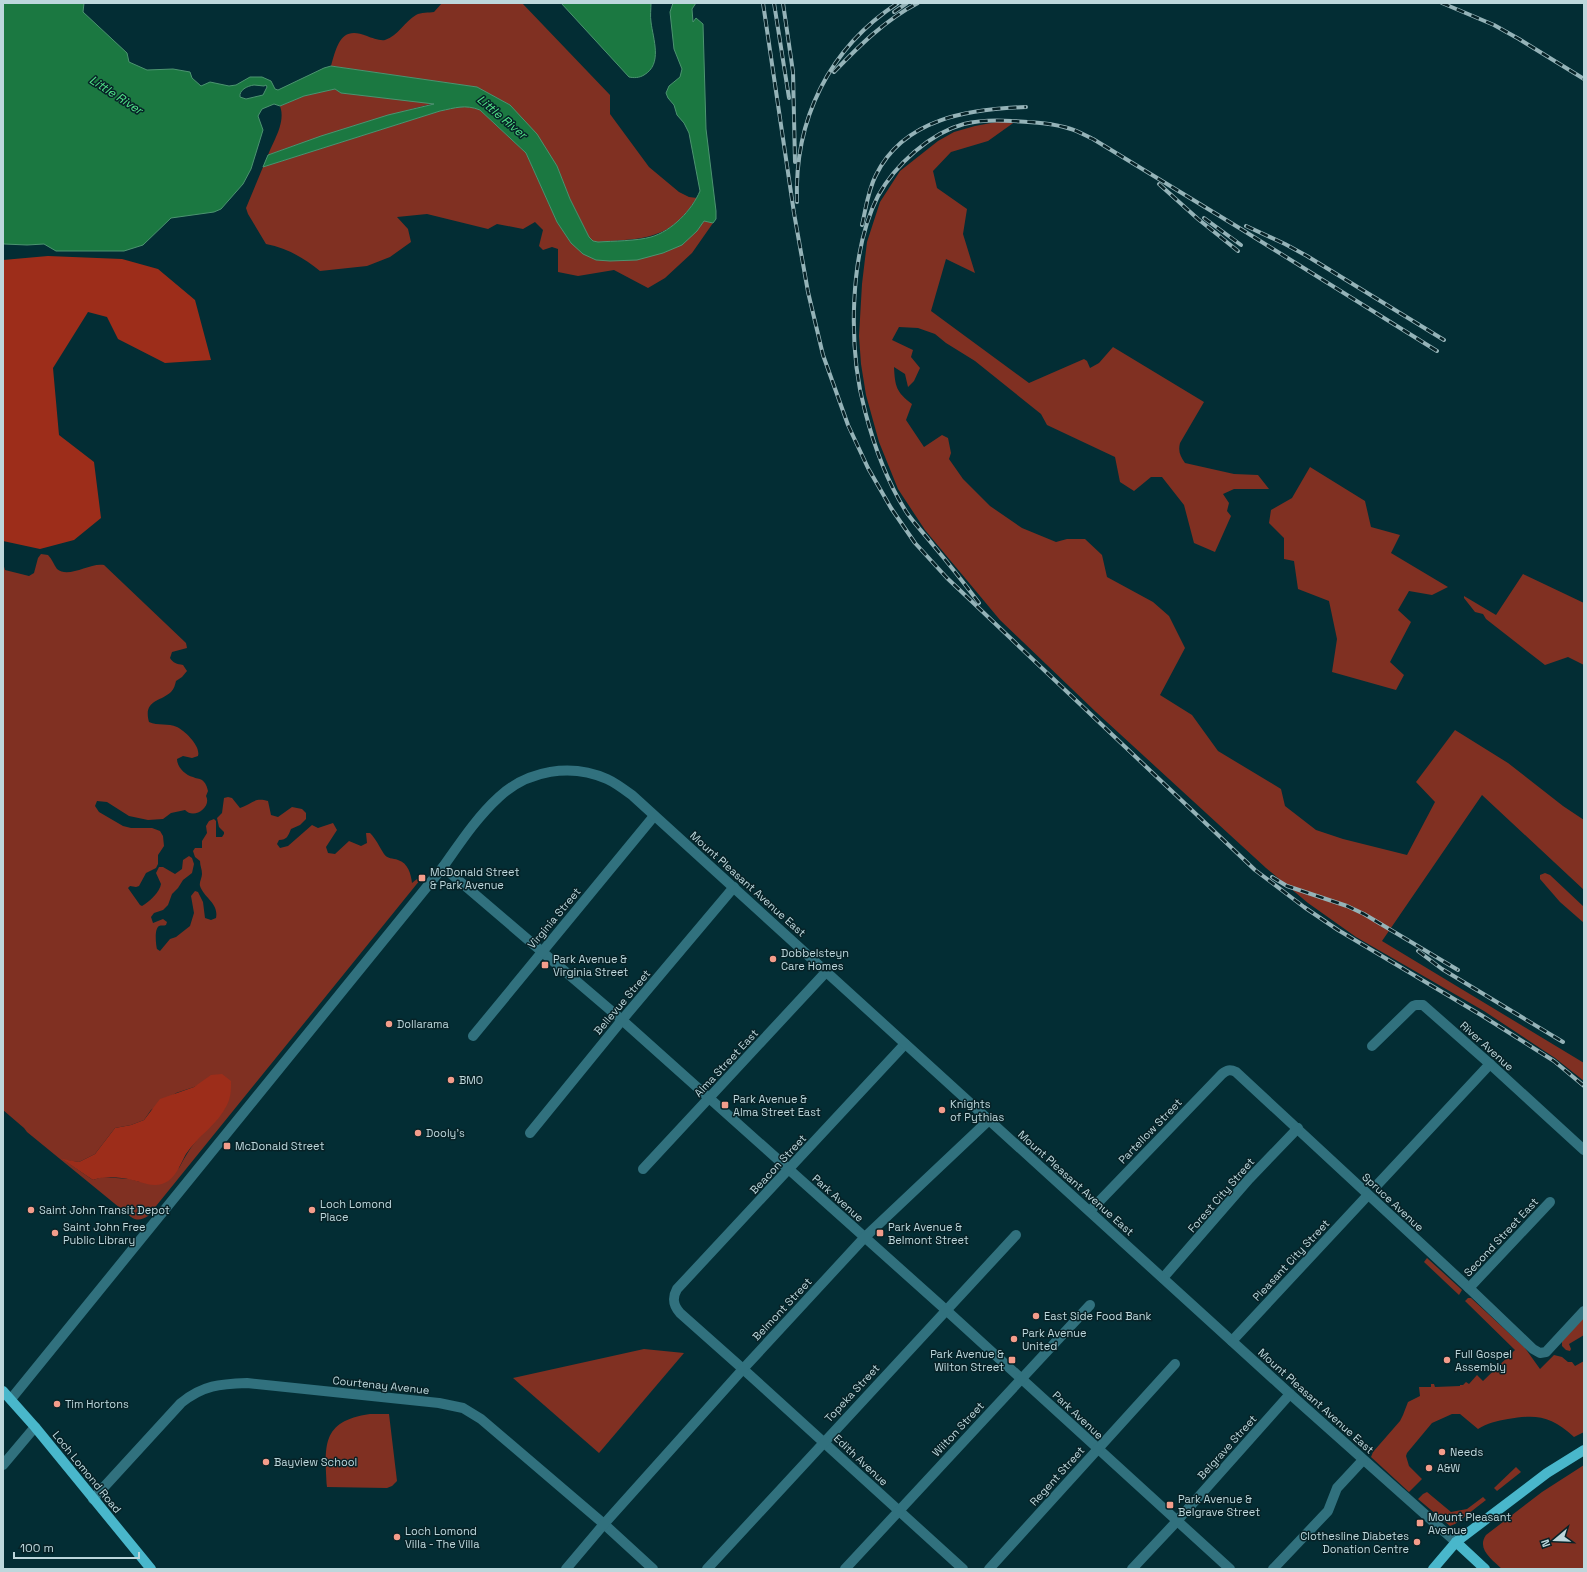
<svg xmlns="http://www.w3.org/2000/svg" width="1587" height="1572" font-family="'Space Grotesk',sans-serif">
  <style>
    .green { fill: #803022; fill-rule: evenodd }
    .forest { fill: #9d2d1a }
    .water { fill: #1b7841; stroke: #4c9470; fill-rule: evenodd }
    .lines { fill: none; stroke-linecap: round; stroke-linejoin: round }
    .minor { stroke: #31717e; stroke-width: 10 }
    .major { stroke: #49b7cb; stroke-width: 10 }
    .rail-casing { stroke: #95b3b8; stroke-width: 4 }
    .rail { stroke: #072227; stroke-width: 2.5; stroke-dasharray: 8; stroke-linecap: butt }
    .poi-dot { fill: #f49d8b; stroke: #072227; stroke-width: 1.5 }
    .labels { text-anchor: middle; stroke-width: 3; stroke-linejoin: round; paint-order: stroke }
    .poi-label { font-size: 11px; fill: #bdd7dc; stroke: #072227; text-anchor: start }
    .street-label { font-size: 11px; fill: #bdd7dc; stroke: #072227 }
    .water-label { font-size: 12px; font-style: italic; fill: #50e387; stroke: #072227 }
  </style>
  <rect width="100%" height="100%" fill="#032d34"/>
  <g class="green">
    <path d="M442,3H522L610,95V114L649,167L679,192L689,197L697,198C692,204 689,210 684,215C661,242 629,239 598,242L593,241L589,237L570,199L557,166L510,105L476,87L331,66C337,45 341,25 367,36C372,38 380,41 385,40C398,36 405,21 416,15C421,12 429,13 434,12Z"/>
    <path d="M335,89L341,93L435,103C378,117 323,135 268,155C274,140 286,122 280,106L304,96Z"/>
    <path d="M462,106H471L480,110L526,153L557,222L571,243L663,253L681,245L697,231L704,221L713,223L692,253L665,278L648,288L614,270L578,276L558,272V249L552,247L543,250L539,246L543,230L535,222L523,229L497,224L488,229L427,214L397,217L408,229L411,242L390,257L367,266L320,271C304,258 287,248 266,244L248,214L246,208L263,167L440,111Z"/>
    <path d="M1007,120L1016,121L988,141L951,152L933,171L937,188L967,209L963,234L975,273L946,259L931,311L1029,383L1084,359L1087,361L1090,368L1099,363L1113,347L1204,402L1180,443C1178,451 1180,456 1185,463L1234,474L1258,475L1269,489H1234L1223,494L1229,503L1227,511L1231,516L1215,552L1194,543L1184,505L1162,477H1151L1134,491L1120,482L1115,457L1047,425L1041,414L975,361L946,343L935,334L918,328L899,327L892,340L913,350L911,357L920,368L914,381L908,387L905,374L894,367C895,386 896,392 912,404L906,420L924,447L942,435L948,438L951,453L949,459L963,479L990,506L1022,528L1056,542L1067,539H1085L1102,555L1107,577L1153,602L1169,616L1185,648L1160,695L1192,715L1218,751L1281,789L1285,806L1316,830L1343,839L1407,855L1435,802L1416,782L1455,730L1508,763L1563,806L1584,820V890L1482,795L1382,941L1584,1063V1081L1555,1058L1484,1011L1356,937L1308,903L1266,868L1096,712L1000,620L925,530L898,489L879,442L866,395L861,364L859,336L862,284L867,242L880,202L900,171L938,141L954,132L975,126Z"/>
    <polygon points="1310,467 1365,501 1371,527 1400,535 1391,553 1448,587 1432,595 1409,591 1398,610 1411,622 1390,662 1404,675 1396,690 1332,672 1337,639 1329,601 1298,589 1294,561 1284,559 1284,538 1269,523 1271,510 1292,498"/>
    <path d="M41,554L48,555C52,559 54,565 57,569C69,579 90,562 104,565L186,643L187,648L172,652L170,658C173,663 177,664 183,665L187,671L182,677L176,681C175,685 174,689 171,692C160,702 143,700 149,722C158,726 168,723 177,727C185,731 201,746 198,756L192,758L183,756L177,759C177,767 185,775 193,777C196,779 199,778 202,780C206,783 207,787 208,791L206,796C212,807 194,820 185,810L171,813L163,819L148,820L129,816L107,802L97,801L95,806L99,812L123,826L131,828H152L160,831L163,836L164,846L158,855V864L156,868L146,873L139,886L136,887L130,886L128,888L140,905L142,906C149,902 160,892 161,884L156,873L159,867H163L175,874L182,869L183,860L189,856L192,858L194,864L192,873L183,880L178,888L172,894L168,905L163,910L154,913L151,917L153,923L163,919L167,922L166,925C164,926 161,925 159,926C154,929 156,945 157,949L160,951L170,939L176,937L190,926L194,913L191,896L195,891L198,892L203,902L205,918L211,920L216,918C219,903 204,898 200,886C199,882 202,878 202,874C202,869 200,866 200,861L195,857L193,851L195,848H202V841L207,833L206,826L209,821L214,819L216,821V837H222L224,834V832L219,827L217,818L222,813L224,798L228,797L232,798L240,808C252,804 254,797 268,801L271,815L278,817L292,807L302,809L306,813V819L300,825L291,829C288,836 287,840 279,840L277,844L280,848L288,846L312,825L318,828L333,823L337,830L326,847L328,853L335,854L349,841L361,846L367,843L366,833H370C376,839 379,846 384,854C387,859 393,858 398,860C408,863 411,874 412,883L417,879L420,880L148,1216C142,1220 137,1221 131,1217L27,1132L24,1128L3,1110V563L5,570L29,576L34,573L38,558ZM230,1081C231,1111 217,1117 200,1137C191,1146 185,1157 179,1168L140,1182L130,1179L102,1177L93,1180L64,1160L79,1162L95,1154L115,1128L131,1125L144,1120L151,1110L176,1093L194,1087L200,1084Z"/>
    <polygon points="1523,574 1584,603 1584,665 1568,657 1545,665 1486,619 1483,614 1475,612 1464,598 1464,596 1496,615"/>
    <polygon points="1545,873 1550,875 1584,907 1584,923 1560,902 1540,879 1540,875"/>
    <polygon points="1427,1258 1462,1290 1459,1295 1424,1262"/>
    <path d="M1468,1298H1471L1525,1348L1540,1369L1554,1355L1562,1357L1568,1362H1572L1575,1366L1584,1361V1432L1574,1437C1551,1416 1537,1414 1508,1419C1497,1421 1487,1423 1478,1429L1460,1414H1452L1432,1423L1407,1453L1406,1456L1409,1466L1422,1479L1409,1492L1371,1457L1373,1452L1400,1421L1403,1415L1408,1402L1420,1396L1419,1387H1431V1384H1434L1435,1387L1460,1386V1385H1463L1466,1382L1469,1384L1477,1375L1483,1381L1515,1350L1465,1301Z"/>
    <polygon points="1584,1317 1584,1335 1569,1344 1571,1349 1570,1351 1566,1350 1562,1346 1562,1341"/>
    <polygon points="644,1349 684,1353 599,1453 513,1378"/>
    <path d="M370,1414H389L397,1481L392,1486L387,1488L327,1487C325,1447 320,1421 370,1414Z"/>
    <path d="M1584,1465V1569H1502C1493,1560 1476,1549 1486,1535L1542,1492Z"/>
    <polygon points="1516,1467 1521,1472 1497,1491 1494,1488"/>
    <polygon points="1427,1492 1451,1512 1467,1509 1483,1497 1486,1500 1455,1524 1450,1526 1418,1499 1423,1494"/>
  </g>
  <g class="forest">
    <polygon points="48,256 122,259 158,269 195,300 211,360 165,363 118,339 107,317 88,312 53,368 59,435 94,462 101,518 74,540 40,549 3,541 3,260"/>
    <path d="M222,1074L231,1081C231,1090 231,1097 227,1105C218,1124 198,1136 186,1154C180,1165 175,1180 162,1184C151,1187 142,1182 132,1180C120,1177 104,1176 93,1180L62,1159L79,1162L95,1154L115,1128L131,1125L144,1120L160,1099L194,1087L211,1075Z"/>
  </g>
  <g class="water">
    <path d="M3,3H84L83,12L127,53L129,62L147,70L173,69L190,72L192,78L201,86L210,82L229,86L236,85L250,77H262L271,81L275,89L278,90L324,68L331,66L477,87L510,105L537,134L557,166L570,199L589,237L593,241L598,242C613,241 637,241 651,237C672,231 692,210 700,191L689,133L684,123L677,115L674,105L668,98L666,93L669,86L680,77L682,69L674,49L670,12L673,3H696L692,9L693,22L696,18L703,24L706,129L716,211V219L713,223L704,221L697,231L682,245L663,253L637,260L610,261L596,260L583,254L571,243L557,222L526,153L480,110C465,104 455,108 440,111L263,167L268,155L321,136L388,115L434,104L341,93L335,89L304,96L280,106L274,104L262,109L258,116L263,130L251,169L243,184L221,209L214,212L171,218L143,245L124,251H56L44,244L27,245L4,244L3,242ZM254,85L264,86L266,85L267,87L263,95L246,99L240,97C239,90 247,86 254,85Z"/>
    <path d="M561,3H651C651,9 650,16 651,22C653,39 663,64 644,75C639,78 634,78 629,77Z"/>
  </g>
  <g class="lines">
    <g class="minor">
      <polyline points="443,867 622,1020 946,1310 1230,1569"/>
      <polyline points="473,1036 654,816"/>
      <path d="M905,1044L677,1289C672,1298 673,1305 680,1313L743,1369L963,1569"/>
      <polyline points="1372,1046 1413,1006 1416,1005 1423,1005 1490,1064 1584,1150"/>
      <polyline points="530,1133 622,1020 734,887"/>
      <polyline points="643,1169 826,972"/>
      <polyline points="1378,1184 1490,1064"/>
      <path d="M1090,1211L1222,1074C1227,1070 1230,1069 1236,1072L1469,1288L1533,1349L1540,1353L1546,1352L1584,1311"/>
      <polyline points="1163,1278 1249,1179 1298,1128"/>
      <polyline points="1469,1288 1550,1202"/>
      <polyline points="1232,1341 1368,1195"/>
      <path d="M11,1399L443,867C460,843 477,817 499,797C528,770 571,763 607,779C616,783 625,790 633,796L1290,1394L1456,1542"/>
      <polyline points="3,1465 35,1427"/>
      <path d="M93,1499L181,1403C203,1385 220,1384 247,1383L439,1403L463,1408L481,1419L604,1524L653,1569"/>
      <polyline points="566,1569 604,1524 743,1369 864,1238 989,1120"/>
      <polyline points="707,1569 1016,1235"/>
      <polyline points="845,1569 1090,1305"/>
      <polyline points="989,1569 1175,1364"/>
      <polyline points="1132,1569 1177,1521 1290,1394"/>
      <polyline points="1273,1569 1328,1511 1337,1488 1363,1460"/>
    </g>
    <g class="major">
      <polyline points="3,1391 35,1427 151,1569"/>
      <polyline points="1456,1542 1485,1569"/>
      <polyline points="1433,1569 1456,1542 1547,1473 1584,1450"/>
    </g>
    <g class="rail-casing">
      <g id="rail">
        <polyline points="763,3 794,213 808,292 823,355 848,425 868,468 891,508 915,543 947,578 1255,870 1304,907 1338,930 1481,1015 1554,1061 1584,1086"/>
        <polyline points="774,3 789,98"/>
        <polyline points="783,3 793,72 795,162"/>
        <polyline points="1442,3 1494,25 1519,39 1584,79"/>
        <polyline points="894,12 907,3"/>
        <path d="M834,72C859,46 885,20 918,3"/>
        <polyline points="1159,184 1198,219 1238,251"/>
        <path d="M797,202C794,119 829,48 898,3"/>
        <polyline points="1204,218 1241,245"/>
        <path d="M862,225C866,208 868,190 876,175C904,118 970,109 1026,107"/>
        <polyline points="1246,226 1285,244 1307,256 1444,340"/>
        <path d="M979,603C964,583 949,564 933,545C925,535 915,524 907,513C887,482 874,446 865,411C848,349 849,253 878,196C895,165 930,133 964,124C980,120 997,120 1012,121C1031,122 1053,123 1071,129C1078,131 1086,136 1093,139L1241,229L1437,351"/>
        <polyline points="1272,877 1287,886 1347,906 1364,914 1458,970"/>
        <polyline points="1418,951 1442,969 1563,1042"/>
      </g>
    </g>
    <use href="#rail" class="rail"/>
  </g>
  <g class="poi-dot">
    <rect x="418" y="874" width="8" height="8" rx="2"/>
    <circle cx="773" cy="959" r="4"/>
    <rect x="541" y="961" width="8" height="8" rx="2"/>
    <circle cx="389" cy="1024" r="4"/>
    <circle cx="451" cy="1080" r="4"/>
    <rect x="721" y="1101" width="8" height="8" rx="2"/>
    <circle cx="942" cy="1110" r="4"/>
    <circle cx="418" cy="1133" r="4"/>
    <rect x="223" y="1142" width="8" height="8" rx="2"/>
    <circle cx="31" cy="1210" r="4"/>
    <circle cx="312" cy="1210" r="4"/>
    <circle cx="55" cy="1233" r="4"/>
    <rect x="876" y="1229" width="8" height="8" rx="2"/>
    <circle cx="1036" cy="1316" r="4"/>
    <circle cx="1014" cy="1339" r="4"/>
    <rect x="1008" y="1356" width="8" height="8" rx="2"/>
    <circle cx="1447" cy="1360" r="4"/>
    <circle cx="57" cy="1404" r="4"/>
    <circle cx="1442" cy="1452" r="4"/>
    <circle cx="266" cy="1462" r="4"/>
    <circle cx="1429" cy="1468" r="4"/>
    <rect x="1166" y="1501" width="8" height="8" rx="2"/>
    <rect x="1416" y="1519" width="8" height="8" rx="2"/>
    <circle cx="397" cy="1537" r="4"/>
    <circle cx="1417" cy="1542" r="4"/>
  </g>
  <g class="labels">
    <g class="poi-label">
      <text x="430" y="876">McDonald Street<tspan x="430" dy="13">&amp; Park Avenue</tspan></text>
      <text x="781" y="957">Dobbelsteyn<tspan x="781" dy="13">Care Homes</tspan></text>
      <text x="553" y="963">Park Avenue &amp;<tspan x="553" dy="13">Virginia Street</tspan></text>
      <text x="397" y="1028">Dollarama</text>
      <text x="459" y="1084">BMO</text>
      <text x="733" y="1103">Park Avenue &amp;<tspan x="733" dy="13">Alma Street East</tspan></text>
      <text x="950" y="1108">Knights<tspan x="950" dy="13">of Pythias</tspan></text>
      <text x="426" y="1137">Dooly's</text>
      <text x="235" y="1150">McDonald Street</text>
      <text x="320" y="1208">Loch Lomond<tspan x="320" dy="13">Place</tspan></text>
      <text x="39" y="1214">Saint John Transit Depot</text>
      <text x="63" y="1231">Saint John Free<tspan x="63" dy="13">Public Library</tspan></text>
      <text x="888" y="1231">Park Avenue &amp;<tspan x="888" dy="13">Belmont Street</tspan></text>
      <text x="1044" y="1320">East Side Food Bank</text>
      <text x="1022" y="1337">Park Avenue<tspan x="1022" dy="13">United</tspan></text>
      <text x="1004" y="1358" text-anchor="end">Park Avenue &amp;<tspan x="1004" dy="13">Wilton Street</tspan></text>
      <text x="1455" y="1358">Full Gospel<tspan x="1455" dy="13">Assembly</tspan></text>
      <text x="65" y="1408">Tim Hortons</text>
      <text x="1450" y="1456">Needs</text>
      <text x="274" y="1466">Bayview School</text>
      <text x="1437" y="1472">A&amp;W</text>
      <text x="1178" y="1503">Park Avenue &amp;<tspan x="1178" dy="13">Belgrave Street</tspan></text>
      <text x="1428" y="1521">Mount Pleasant<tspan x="1428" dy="13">Avenue</tspan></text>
      <text x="405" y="1535">Loch Lomond<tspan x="405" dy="13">Villa - The Villa</tspan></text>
      <text x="1409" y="1540" text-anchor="end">Clothesline Diabetes<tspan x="1409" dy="13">Donation Centre</tspan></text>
    </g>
    <g class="street-label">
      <text transform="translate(748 884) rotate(42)" y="4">Mount Pleasant Avenue East</text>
      <text transform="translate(554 918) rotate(-50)" y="4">Virginia Street</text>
      <text transform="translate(622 1002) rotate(-50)" y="4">Bellevue Street</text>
      <text transform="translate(1487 1046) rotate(42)" y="4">River Avenue</text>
      <text transform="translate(726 1063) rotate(-47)" y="4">Alma Street East</text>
      <text transform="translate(1150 1131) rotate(-46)" y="4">Partellow Street</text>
      <text transform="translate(778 1164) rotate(-47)" y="4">Beacon Street</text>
      <text transform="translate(1076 1183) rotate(42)" y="4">Mount Pleasant Avenue East</text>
      <text transform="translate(1221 1195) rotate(-49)" y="4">Forest City Street</text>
      <text transform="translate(838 1198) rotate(42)" y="4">Park Avenue</text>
      <text transform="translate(1393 1202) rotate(43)" y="4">Spruce Avenue</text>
      <text transform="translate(1501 1237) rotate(-47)" y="4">Second Street East</text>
      <text transform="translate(1291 1260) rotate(-47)" y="4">Pleasant City Street</text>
      <text transform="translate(782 1309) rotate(-47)" y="4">Belmont Street</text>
      <text transform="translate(381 1385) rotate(6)" y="4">Courtenay Avenue</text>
      <text transform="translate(852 1393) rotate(-47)" y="4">Topeka Street</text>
      <text transform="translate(1316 1401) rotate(42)" y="4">Mount Pleasant Avenue East</text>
      <text transform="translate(1078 1415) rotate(43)" y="4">Park Avenue</text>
      <text transform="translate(958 1429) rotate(-47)" y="4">Wilton Street</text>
      <text transform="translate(1227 1447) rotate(-48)" y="4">Belgrave Street</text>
      <text transform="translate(861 1460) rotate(43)" y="4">Edith Avenue</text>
      <text transform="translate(87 1472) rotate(51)" y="4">Loch Lomond Road</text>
      <text transform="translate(1057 1476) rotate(-48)" y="4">Regent Street</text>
    </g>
    <g class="water-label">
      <text transform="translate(116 95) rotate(33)" y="4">Little River</text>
      <text transform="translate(502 117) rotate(40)" y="4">Little River</text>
    </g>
  </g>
  <rect width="1587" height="1572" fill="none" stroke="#bdd7dc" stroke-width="8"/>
  <g transform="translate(1555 1540) rotate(251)" stroke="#072227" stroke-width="3" paint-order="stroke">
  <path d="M0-3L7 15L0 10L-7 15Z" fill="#bdd7dc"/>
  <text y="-6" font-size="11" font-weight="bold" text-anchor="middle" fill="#bdd7dc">N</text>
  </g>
  <path d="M14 1552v6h125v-6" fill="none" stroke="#bdd7dc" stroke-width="2"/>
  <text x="20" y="1552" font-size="12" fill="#bdd7dc" stroke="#072227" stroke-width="3" paint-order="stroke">100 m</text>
</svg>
